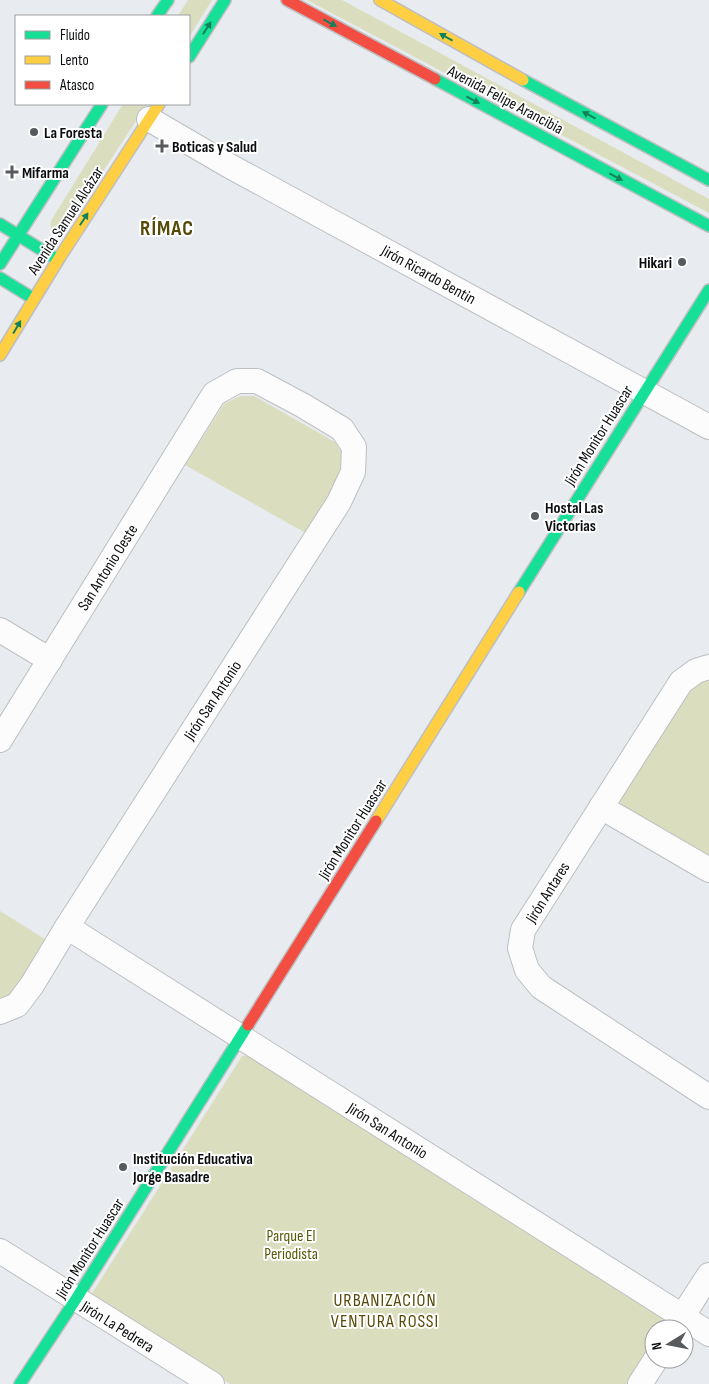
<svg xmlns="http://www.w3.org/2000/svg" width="709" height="1384" font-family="'Sofia Sans Condensed',sans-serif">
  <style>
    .green { fill: #dadebe }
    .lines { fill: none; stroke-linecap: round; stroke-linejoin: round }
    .street-casing { stroke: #bdbfc2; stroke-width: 26 }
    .fast-casing { stroke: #bdbfc2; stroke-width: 14 }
    .slow-casing { stroke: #bdbfc2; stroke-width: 14 }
    .jam-casing { stroke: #bdbfc2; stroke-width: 14 }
    .street { stroke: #fcfcfd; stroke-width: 24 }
    .fast { stroke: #16e098; stroke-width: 11 }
    .slow { stroke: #ffcf43; stroke-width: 11 }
    .jam { stroke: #f24e42; stroke-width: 11 }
    .oneway { fill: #11815a }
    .poi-dot { fill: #585b5d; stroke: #fff; stroke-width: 2 }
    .labels { text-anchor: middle; stroke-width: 4; stroke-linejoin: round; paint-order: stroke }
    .street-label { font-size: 16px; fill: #0b0d0f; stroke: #fff }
    .poi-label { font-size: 16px; font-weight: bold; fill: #0b0d0f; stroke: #fff; text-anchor: start }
    .park-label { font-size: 16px; fill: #565907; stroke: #fff }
    .neighbourhood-label { font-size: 18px; letter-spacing: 1px; fill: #574a09; stroke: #fff }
    .district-label { font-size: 21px; font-weight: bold; letter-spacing: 1px; fill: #574a09; stroke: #fff }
  </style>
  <rect width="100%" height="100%" fill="#e8ebef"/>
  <g class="green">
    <polygon points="188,0 212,0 189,37 189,16 178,16"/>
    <polygon points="307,0 342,0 709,199 709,213"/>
    <path d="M123,104H147L61,236C53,234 49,229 51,221Z"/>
    <polygon points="240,396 254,396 335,442 342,454 343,471 311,536 185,465 224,404"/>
    <polygon points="709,674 709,860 622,806 619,797 684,687"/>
    <polygon points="0,911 51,943 0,1009"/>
    <polygon points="253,1055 666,1316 667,1329 654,1329 654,1349 631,1384 230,1384 91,1295 242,1056"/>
  </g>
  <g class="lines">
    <g class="street-casing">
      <g id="street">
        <polyline points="149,119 226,164 709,427"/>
        <polyline points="0,630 50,660"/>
        <polyline points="709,667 696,671 681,682 523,930 520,948 527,970 541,987 709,1097"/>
        <polyline points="0,740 214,394 237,381 257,381 302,405 342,429 354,447 353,472 339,502 67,927 32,985 17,1005 0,1012"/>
        <polyline points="601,807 709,870"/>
        <polyline points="67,927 682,1316 709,1334"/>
        <polyline points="0,1251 212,1384"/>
        <polyline points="674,1329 709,1275"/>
        <polyline points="640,1384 656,1359"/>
      </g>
    </g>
    <g class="fast-casing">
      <g id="fast">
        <polyline points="157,16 168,0"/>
        <polyline points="189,57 225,0"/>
        <polyline points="435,79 709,226"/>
        <polyline points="523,80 709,180"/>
        <polyline points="0,224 58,260"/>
        <polyline points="0,264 102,104"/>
        <polyline points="0,278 34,299"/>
        <polyline points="519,592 709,290"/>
        <polyline points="20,1384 76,1299 248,1025"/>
      </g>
    </g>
    <g class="slow-casing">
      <g id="slow">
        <polyline points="380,0 523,80"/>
        <polyline points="0,355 58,260 159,104"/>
        <polyline points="376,821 519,592"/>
      </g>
    </g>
    <g class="jam-casing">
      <g id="jam">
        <polyline points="287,0 435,79"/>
        <polyline points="248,1025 376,821"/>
      </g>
    </g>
    <use href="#street" class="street"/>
    <use href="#fast" class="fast"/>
    <use href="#slow" class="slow"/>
    <use href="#jam" class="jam"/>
  </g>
  <defs><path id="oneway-solid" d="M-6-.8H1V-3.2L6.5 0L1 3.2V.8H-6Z" transform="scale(1.25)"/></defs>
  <g class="oneway">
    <use href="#oneway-solid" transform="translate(330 23) rotate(28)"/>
    <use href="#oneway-solid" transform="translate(207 28) rotate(-57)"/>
    <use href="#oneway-solid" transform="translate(446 37) rotate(-151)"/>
    <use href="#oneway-solid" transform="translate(473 100) rotate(28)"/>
    <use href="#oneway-solid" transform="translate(589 115) rotate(-152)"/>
    <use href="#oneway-solid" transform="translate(616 177) rotate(28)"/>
    <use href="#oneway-solid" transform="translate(84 219) rotate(-57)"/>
    <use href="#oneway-solid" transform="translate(17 327) rotate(-59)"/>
  </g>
  <g class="poi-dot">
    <circle cx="34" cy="132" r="5"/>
    <path d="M159.5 138.5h5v5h5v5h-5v5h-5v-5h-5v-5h5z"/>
    <path d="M9.5 164.5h5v5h5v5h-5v5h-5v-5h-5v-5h5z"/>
    <circle cx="682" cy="262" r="5"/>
    <circle cx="535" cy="516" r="5"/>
    <circle cx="123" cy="1167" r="5"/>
  </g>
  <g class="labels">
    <g class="street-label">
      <text transform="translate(506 99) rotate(28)" y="6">Avenida Felipe Arancibia</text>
      <text transform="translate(65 220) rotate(-57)" y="6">Avenida Samuel Alcázar</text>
      <text transform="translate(429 274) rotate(29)" y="6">Jirón Ricardo Bentin</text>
      <text transform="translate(598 435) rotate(-58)" y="6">Jirón Monitor Huascar</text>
      <text transform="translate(107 567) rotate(-58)" y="6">San Antonio Oeste</text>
      <text transform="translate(212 700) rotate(-57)" y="6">Jirón San Antonio</text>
      <text transform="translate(352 829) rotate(-58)" y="6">Jirón Monitor Huascar</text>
      <text transform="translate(547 892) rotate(-58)" y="6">Jirón Antares</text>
      <text transform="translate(388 1130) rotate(32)" y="6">Jirón San Antonio</text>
      <text transform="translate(89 1248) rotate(-58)" y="6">Jirón Monitor Huascar</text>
      <text transform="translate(118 1326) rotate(32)" y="6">Jirón La Pedrera</text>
    </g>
    <g class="poi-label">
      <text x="44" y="138">La Foresta</text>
      <text x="172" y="152">Boticas y Salud</text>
      <text x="22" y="178">Mifarma</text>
      <text x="672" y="268" text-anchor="end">Hikari</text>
      <text x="545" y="513">Hostal Las<tspan x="545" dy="18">Victorias</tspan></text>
      <text x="133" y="1164">Institución Educativa<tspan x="133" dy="18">Jorge Basadre</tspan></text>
    </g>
    <g class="park-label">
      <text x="291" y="1241">Parque El<tspan x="291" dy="18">Periodista</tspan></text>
    </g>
    <g class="neighbourhood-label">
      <text x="385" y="1306">URBANIZACIÓN<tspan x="385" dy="21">VENTURA ROSSI</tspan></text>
    </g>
    <g class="district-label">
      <text x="167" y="235">RÍMAC</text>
    </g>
  </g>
  <rect x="15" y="15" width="175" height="90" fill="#ffffff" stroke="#9d9e9f"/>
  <rect x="25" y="31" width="25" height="8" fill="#16e098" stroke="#9d9e9f"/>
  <text x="60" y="40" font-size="15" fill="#0b0d0f">Fluido</text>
  <rect x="25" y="56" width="25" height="8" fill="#ffcf43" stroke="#9d9e9f"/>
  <text x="60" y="65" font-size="15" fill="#0b0d0f">Lento</text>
  <rect x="25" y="81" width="25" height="8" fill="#f24e42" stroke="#9d9e9f"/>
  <text x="60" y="90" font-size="15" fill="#0b0d0f">Atasco</text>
  <g transform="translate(669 1344) rotate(260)"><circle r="24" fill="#ffffff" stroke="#9d9e9f"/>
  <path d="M0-4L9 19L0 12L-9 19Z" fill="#585b5d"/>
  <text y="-8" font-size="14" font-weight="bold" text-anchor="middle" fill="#0b0d0f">N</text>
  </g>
</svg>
